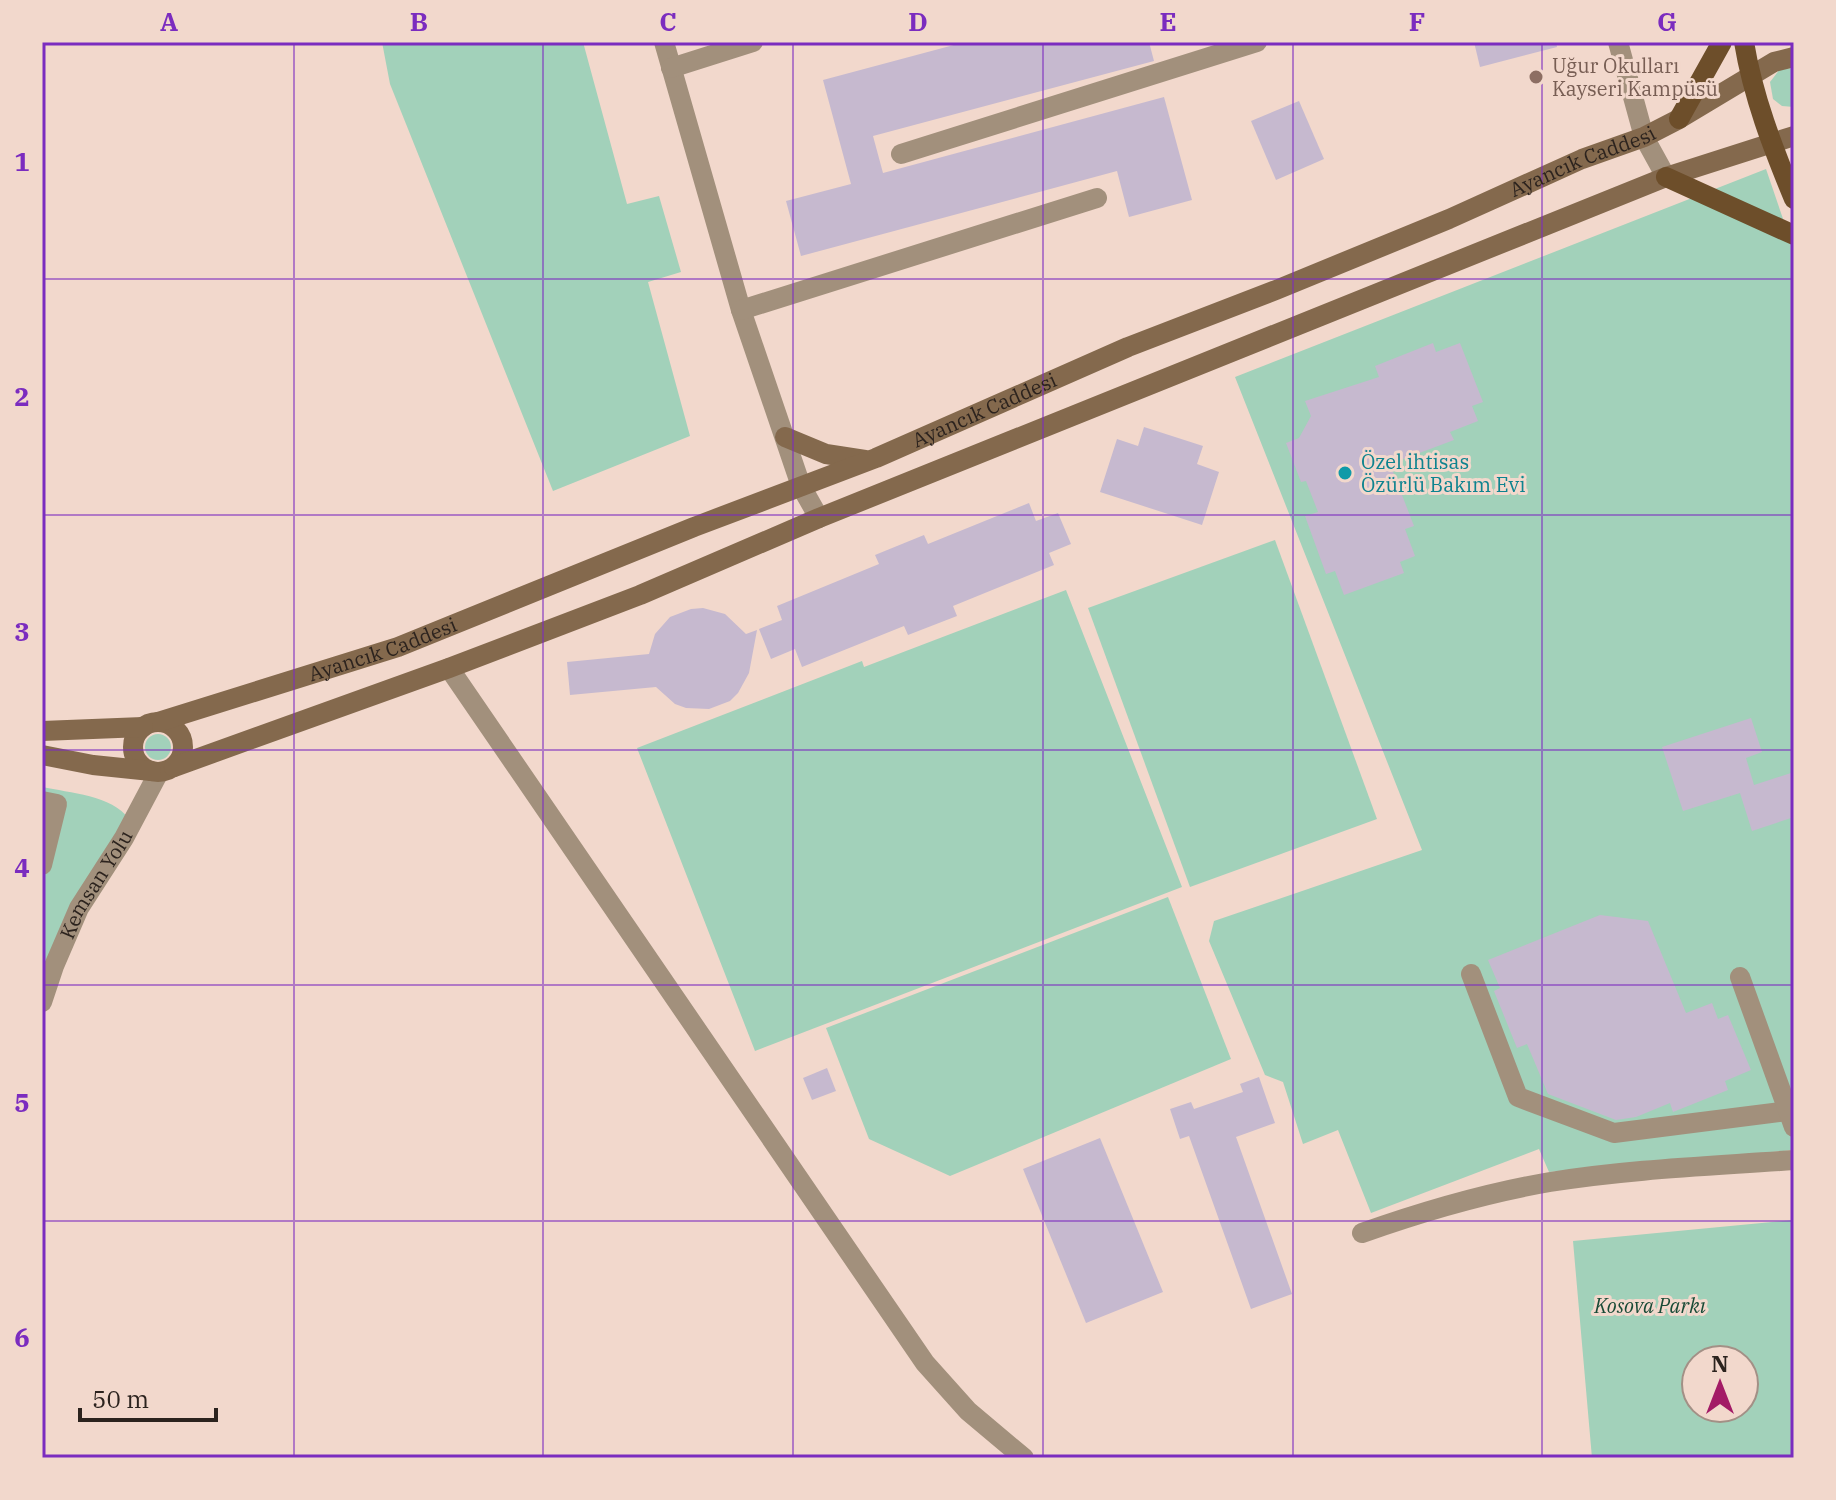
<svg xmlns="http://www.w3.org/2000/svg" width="1836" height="1500" font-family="'IBM Plex Serif',serif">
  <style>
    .green { fill: #a2d1ba; fill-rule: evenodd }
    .building { fill: #c6b9cf }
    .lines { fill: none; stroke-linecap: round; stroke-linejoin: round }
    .street { stroke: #a2907c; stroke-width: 20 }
    .secondary { stroke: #84694d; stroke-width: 20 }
    .primary { stroke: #6d4e2a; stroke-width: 20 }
    .grid { fill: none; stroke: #7b2cbf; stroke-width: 2; stroke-opacity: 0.55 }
    .education-dot { fill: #8d6e63; stroke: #f2d8cc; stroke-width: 3 }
    .culture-dot { fill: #0f9aa8; stroke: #f2d8cc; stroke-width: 3 }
    .labels { text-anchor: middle; stroke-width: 6; stroke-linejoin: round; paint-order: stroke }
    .education-label { font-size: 20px; fill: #785e54; stroke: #f2d8cc; text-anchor: start }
    .street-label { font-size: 20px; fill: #2c231e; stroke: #f2d8cc }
    .culture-label { font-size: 20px; fill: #0d838f; stroke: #f2d8cc; text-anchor: start }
    .park-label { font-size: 20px; font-style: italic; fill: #174a36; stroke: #f2d8cc }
    .neatline { fill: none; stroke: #7b2cbf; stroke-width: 3 }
    .grid-label { font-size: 26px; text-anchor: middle; font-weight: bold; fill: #7b2cbf }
  </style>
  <rect width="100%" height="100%" fill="#f2d8cc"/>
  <g class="green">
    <polygon points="382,42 583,42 627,204 659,196 681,272 648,282 690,436 553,491 390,84"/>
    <polygon points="1794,68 1794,107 1782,106 1773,99 1770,82 1780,69"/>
    <polygon points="1766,169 1794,251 1794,1150 1549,1172 1539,1149 1371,1213 1338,1130 1303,1144 1283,1082 1265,1075 1209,941 1214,921 1422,850 1235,377"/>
    <polygon points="1275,540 1377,819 1190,887 1088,608"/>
    <polygon points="1066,590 1182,887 755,1051 637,748 862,661 864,667"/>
    <circle cx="158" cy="747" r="13"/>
    <path d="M42,787C70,793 112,795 129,819L42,1009Z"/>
    <polygon points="1168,897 1231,1059 950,1176 869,1139 826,1028"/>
    <path d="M1794,1220V1458H1592L1573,1241ZM1696,1360H1744V1408H1696Z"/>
  </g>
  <g class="building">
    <polygon points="965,42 1149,42 1154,61 873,136 883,173 1164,97 1192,200 1129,217 1117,171 801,256 786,201 851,184 823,80"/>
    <polygon points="1474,42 1556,42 1557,47 1480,67"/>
    <polygon points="1299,101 1324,159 1276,180 1251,121"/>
    <polygon points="1433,343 1436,352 1460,343 1483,402 1472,406 1478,421 1450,432 1454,440 1390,464 1414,526 1405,529 1415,556 1400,562 1404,573 1344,595 1335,571 1326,574 1305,516 1318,512 1306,481 1301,482 1286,443 1299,438 1311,416 1305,401 1379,377 1375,366"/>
    <polygon points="1144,427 1203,446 1197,464 1219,472 1202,525 1100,492 1117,439 1138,446"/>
    <polygon points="1029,503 1036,521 1058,513 1071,544 1049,553 1054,565 953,606 957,616 908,635 904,626 802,667 795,649 771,659 759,629 782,620 777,606 879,564 875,555 924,535 928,544"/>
    <polygon points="703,608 725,614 746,634 757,630 749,673 738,693 730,701 709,709 686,708 675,704 656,687 570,695 567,662 649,654 655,634 670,617 691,609"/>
    <polygon points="1751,718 1762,752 1746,758 1754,785 1794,772 1794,817 1752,831 1740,793 1683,811 1662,747"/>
    <polygon points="1600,915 1648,921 1686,1013 1712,1003 1718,1019 1728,1015 1751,1070 1725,1081 1728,1090 1673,1112 1670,1103 1636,1117 1616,1120 1548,1094 1527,1044 1517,1048 1494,991 1500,988 1488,960"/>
    <polygon points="827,1068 836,1091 812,1100 803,1078"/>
    <polygon points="1259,1077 1275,1123 1236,1137 1292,1294 1251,1309 1189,1136 1180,1139 1170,1109 1191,1102 1194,1109 1243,1092 1240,1084"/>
    <polygon points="1100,1138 1163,1292 1086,1323 1023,1169"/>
  </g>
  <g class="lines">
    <g class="street">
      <polyline points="664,42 741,310 801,486 819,518"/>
      <polyline points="1618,42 1644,137 1666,177"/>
      <polyline points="671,68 753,42"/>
      <polyline points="901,154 1257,42"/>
      <polyline points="741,310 1097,198"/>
      <polyline points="449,668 925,1363 968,1411 1024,1458"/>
      <polyline points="42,801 57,804 42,865"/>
      <polyline points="1471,974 1518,1097 1614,1133 1788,1111"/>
      <polyline points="1740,977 1794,1127"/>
      <path id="s1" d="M42,1002L54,966L79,908L124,838L159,772"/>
      <path d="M1362,1233C1424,1211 1486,1193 1550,1182C1631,1169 1713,1166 1794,1160"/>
    </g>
    <g class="secondary">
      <polyline points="785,437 826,454 865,460"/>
      <circle cx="158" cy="747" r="25"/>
      <path id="s2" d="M158,722L398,647L694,527L876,458L1128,347L1276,290L1449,219L1582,159L1644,137L1679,119L1774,62L1794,57"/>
      <polyline points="42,731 143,727"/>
      <polyline points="42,755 93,765 151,771"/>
      <polyline points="174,767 449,668 640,595 819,518 1666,177 1794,136"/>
    </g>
    <g class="primary">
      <path d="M1744,42C1753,97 1773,148 1794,199"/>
      <polyline points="1679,119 1722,42"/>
      <polyline points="1666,177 1794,235"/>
    </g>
  </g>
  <path class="grid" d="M294,42V1458M543,42V1458M793,42V1458M1043,42V1458M1293,42V1458M1542,42V1458M42,279H1794M42,515H1794M42,750H1794M42,985H1794M42,1221H1794"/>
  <circle class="education-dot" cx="1536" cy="77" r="8"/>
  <circle class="culture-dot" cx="1345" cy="473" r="8"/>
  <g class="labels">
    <g class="education-label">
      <text x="1552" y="73">Uğur Okulları<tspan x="1552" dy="23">Kayseri Kampüsü</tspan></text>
    </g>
    <g class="street-label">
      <text dy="7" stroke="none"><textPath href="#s2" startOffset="1532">Ayancık Caddesi</textPath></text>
      <text dy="7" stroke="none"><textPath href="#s2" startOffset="884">Ayancık Caddesi</textPath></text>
      <text dy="7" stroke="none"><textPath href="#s2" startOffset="236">Ayancık Caddesi</textPath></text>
      <text dy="7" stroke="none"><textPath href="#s1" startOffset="130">Kemsan Yolu</textPath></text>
    </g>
    <g class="culture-label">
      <text x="1361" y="469">Özel ihtisas<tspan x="1361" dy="23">Özürlü Bakım Evi</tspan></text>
    </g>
    <g class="park-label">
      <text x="1650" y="1313">Kosova Parkı</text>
    </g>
  </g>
  <rect width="1836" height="1500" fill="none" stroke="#f2d8cc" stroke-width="88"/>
  <g transform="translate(1720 1384)"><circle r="38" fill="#f2d8cc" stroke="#a39086" stroke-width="2"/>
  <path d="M0-6L14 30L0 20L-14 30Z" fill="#a31b66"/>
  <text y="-12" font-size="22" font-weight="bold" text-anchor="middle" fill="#2c231e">N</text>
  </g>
  <path d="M80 1408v12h136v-12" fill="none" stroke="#2c231e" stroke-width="4"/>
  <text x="92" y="1408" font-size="24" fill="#2c231e" stroke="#f2d8cc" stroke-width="6" paint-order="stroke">50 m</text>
  <rect x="44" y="44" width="1748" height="1412" class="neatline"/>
  <g class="grid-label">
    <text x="169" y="31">A</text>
    <text x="419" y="31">B</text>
    <text x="668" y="31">C</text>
    <text x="918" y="31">D</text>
    <text x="1168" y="31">E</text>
    <text x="1417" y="31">F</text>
    <text x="1667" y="31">G</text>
    <text x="22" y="171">1</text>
    <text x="22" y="406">2</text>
    <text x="22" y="641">3</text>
    <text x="22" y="877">4</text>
    <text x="22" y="1112">5</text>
    <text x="22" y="1347">6</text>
  </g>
</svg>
